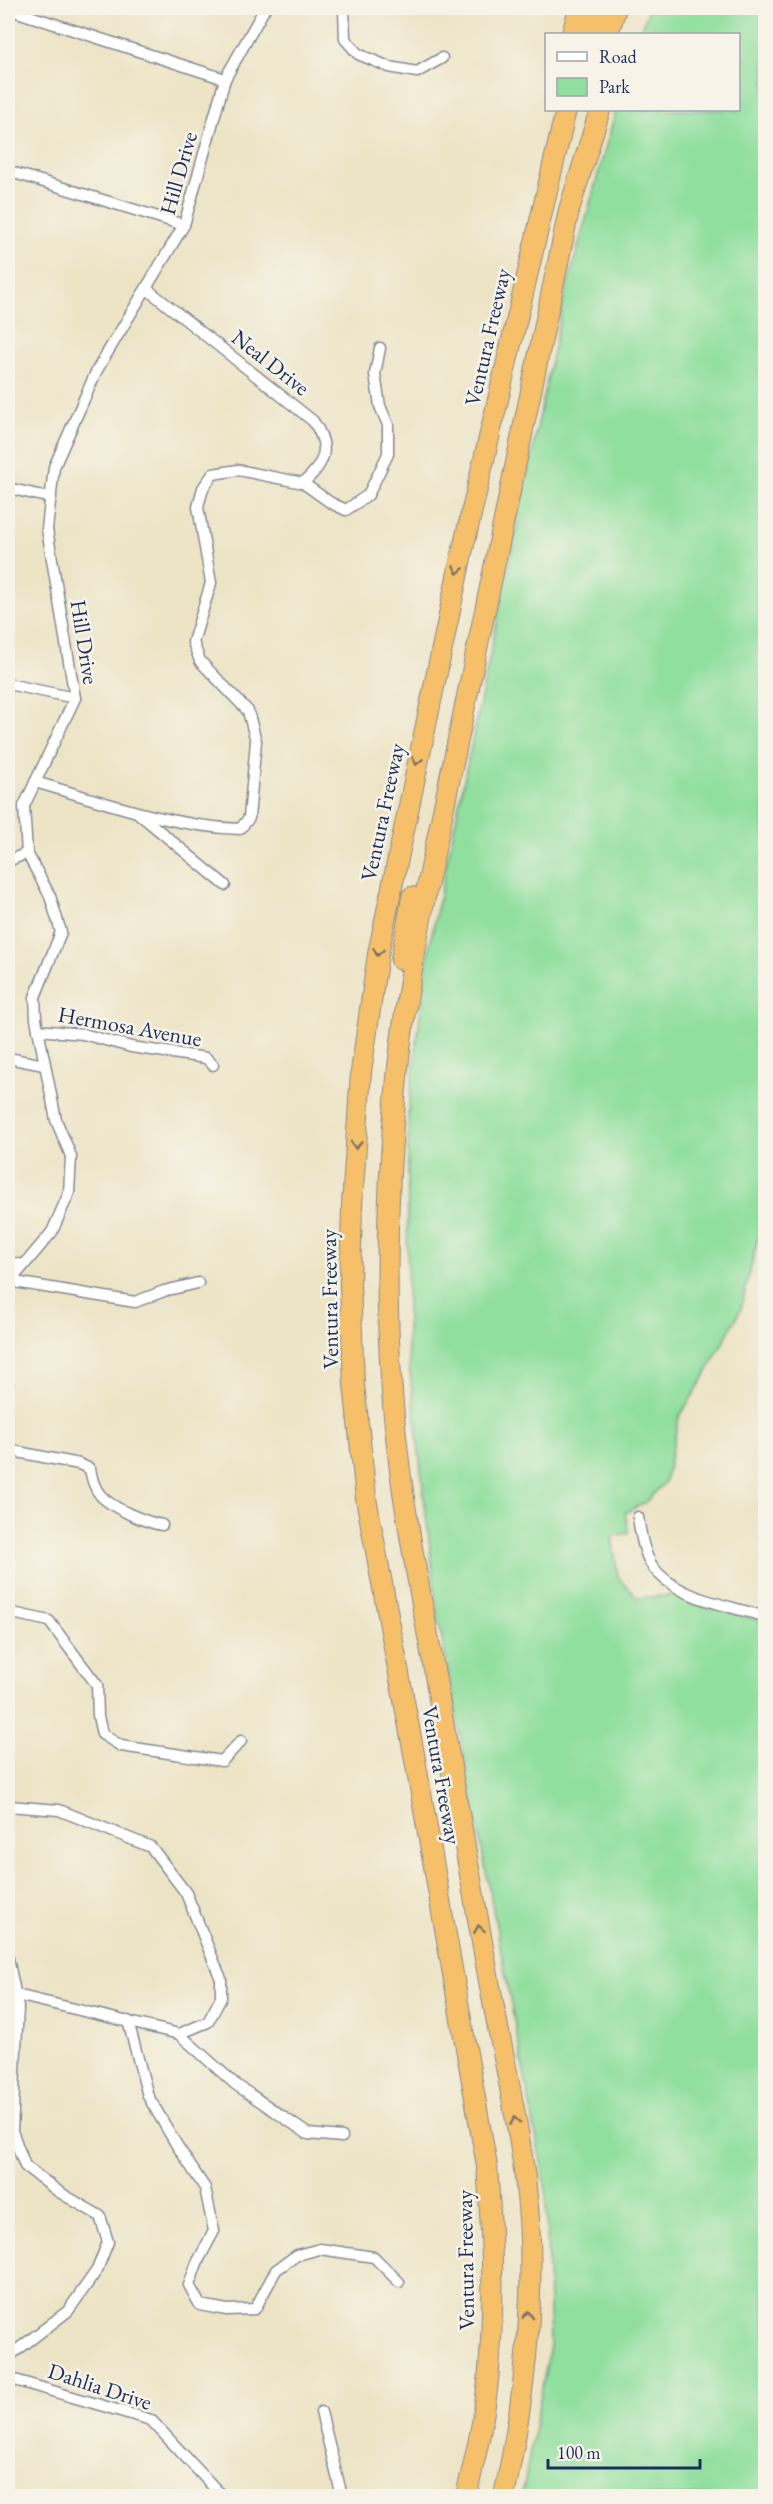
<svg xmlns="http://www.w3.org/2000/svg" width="773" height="2504" font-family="'EB Garamond',serif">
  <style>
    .green { fill: #90df9e; stroke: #56877e; stroke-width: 1.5 }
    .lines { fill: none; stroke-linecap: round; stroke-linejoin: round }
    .street-casing { stroke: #848a92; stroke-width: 13 }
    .highway-casing { stroke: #848a92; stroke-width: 22 }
    .street { stroke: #fff; stroke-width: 10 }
    .highway { stroke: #f6c06b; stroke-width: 20 }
    .oneway { stroke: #7e7064 }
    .labels { text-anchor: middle; stroke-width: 5; stroke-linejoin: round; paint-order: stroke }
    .street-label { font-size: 22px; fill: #1b2f5e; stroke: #f7f3e8 }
  </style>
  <rect width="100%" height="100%" fill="#f7f3e8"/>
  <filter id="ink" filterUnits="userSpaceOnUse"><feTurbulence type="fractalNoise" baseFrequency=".0167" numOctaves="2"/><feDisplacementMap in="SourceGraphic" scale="12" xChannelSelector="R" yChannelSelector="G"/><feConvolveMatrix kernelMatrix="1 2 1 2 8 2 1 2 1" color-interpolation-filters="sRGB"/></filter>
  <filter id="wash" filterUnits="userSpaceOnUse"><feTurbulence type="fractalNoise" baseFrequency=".008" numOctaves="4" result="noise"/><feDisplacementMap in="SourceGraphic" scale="24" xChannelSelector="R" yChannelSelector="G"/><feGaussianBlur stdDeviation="1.35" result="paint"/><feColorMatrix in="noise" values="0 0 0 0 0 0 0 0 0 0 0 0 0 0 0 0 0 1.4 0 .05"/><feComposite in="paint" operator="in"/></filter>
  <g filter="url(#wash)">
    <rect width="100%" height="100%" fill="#ede4c6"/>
    <polygon class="green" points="649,8 765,8 765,1208 741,1309 702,1381 679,1417 665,1482 646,1502 625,1513 629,1533 612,1536 618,1577 638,1598 677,1595 765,1623 765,2496 522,2496 550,2346 546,2189 438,1618 407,1347 408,1112 428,953 565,294 616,110 738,110 738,34 640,34"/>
  </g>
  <g filter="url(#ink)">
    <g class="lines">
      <g class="street-casing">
        <g id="street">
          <polyline points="344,8 345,39 358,54 389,67 417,72 442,58"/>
          <polyline points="8,9 225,79"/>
          <polyline points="8,171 184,225"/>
          <path d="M147,289L313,421C331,447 326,463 303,483"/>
          <polyline points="8,488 51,498"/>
          <polyline points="8,684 75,698"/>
          <path d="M35,782C101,801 172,827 240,829L249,818L256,741L248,711L200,661L193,642L211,583L198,507L203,488L213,474L238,470L303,483L331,503L346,510L368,495L388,454V425L380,406L375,374L380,348"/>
          <polyline points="139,814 225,885"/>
          <polyline points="8,861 27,853"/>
          <polyline points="38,1030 83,1034 131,1047 206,1058 213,1065"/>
          <polyline points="8,1058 44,1065"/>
          <polyline points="8,1262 23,1265"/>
          <polyline points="9,1281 135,1302 164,1291 198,1283"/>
          <polyline points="8,1284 52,1232 69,1193 71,1156 56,1120 36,1019 35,997 61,932 50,896 27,853 24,806 75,698 47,529 54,467 97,370 184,225 225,79 265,8"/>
          <polyline points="8,1384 8,1385"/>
          <path d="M8,1450L79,1464L90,1469C92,1479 94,1488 101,1496C114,1509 145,1522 162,1525"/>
          <path d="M638,1517C641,1536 644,1559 658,1573C684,1600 731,1606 766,1617"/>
          <polyline points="8,1612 49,1621 97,1685 98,1716 102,1734 121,1746 222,1761 241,1741"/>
          <polyline points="8,1806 59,1810 151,1847 186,1893 221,1979 221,1998 208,2022 179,2034"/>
          <polyline points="8,1958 18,2007 12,2131 25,2166 59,2192 100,2216 108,2242 97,2270 68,2311 8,2357"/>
          <polyline points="8,1993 179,2034 235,2084 308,2134 342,2137"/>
          <polyline points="128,2021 148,2096 176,2144 205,2188 214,2231 197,2263 189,2285 200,2305 227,2310 255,2309 276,2270 297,2255 320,2249 374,2257 399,2282"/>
          <polyline points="8,2378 151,2420 222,2496"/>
          <polyline points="321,2412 342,2496"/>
        </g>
      </g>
      <g class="highway-casing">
        <g id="highway">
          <polyline points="572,34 579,8"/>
          <polyline points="587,34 596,8"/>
          <polyline points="608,34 616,8"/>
          <polyline points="401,960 412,897"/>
          <path d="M466,2496C476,2455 486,2412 489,2369C495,2301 492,2234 487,2166L414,1754L366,1498L354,1384L350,1283L352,1205L361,1072L378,954L462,553L566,110"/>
          <path d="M504,2496C522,2412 533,2324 530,2238C527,2154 504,2063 489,1981C469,1871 450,1762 431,1652C421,1599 411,1545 403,1492C383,1356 384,1214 397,1077C403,1015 414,954 426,892L569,210L600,110"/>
        </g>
      </g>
      <use href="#street" class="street"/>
      <use href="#highway" class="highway"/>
    </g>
    <defs><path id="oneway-chevron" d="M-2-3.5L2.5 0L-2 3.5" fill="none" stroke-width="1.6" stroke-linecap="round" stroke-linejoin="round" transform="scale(1.5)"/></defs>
    <g class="oneway">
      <use href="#oneway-chevron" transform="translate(458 570) rotate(102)"/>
      <use href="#oneway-chevron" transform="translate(417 761) rotate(102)"/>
      <use href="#oneway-chevron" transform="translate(378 952) rotate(100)"/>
      <use href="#oneway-chevron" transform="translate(356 1145) rotate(94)"/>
      <use href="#oneway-chevron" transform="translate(479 1929) rotate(-100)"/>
      <use href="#oneway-chevron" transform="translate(515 2121) rotate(-100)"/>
      <use href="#oneway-chevron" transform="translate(528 2315) rotate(-87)"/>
    </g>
  </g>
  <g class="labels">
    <g class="street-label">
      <text transform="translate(178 173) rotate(-74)" y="8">Hill Drive</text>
      <text transform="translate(487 337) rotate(-77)" y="8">Ventura Freeway</text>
      <text transform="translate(271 362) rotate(38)" y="8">Neal Drive</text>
      <text transform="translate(85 642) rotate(81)" y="8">Hill Drive</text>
      <text transform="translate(382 812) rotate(-78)" y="8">Ventura Freeway</text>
      <text transform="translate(130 1026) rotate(10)" y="8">Hermosa Avenue</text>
      <text transform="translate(329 1299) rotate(-91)" y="8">Ventura Freeway</text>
      <text transform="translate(442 1775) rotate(80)" y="8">Ventura Freeway</text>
      <text transform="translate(465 2260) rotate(-91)" y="8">Ventura Freeway</text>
      <text transform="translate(100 2386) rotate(18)" y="8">Dahlia Drive</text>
    </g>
  </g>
  <rect width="773" height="2504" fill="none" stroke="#f7f3e8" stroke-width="30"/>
  <rect x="545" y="33" width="195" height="78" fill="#f7f3e8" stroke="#9fa5b1" stroke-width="1.5"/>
  <rect x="557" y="52" width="30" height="9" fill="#ffffff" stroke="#9fa5b1" stroke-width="1.5"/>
  <text x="599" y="63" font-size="18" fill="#1b2f5e">Road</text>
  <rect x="557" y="78" width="30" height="18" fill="#90df9e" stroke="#9fa5b1" stroke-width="1.5"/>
  <text x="599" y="93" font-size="18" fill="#1b2f5e">Park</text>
  <path d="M548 2459v9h152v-9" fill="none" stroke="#1b2f5e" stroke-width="3"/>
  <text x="557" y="2459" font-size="18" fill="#1b2f5e" stroke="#f7f3e8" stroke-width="4.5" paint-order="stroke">100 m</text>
</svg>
